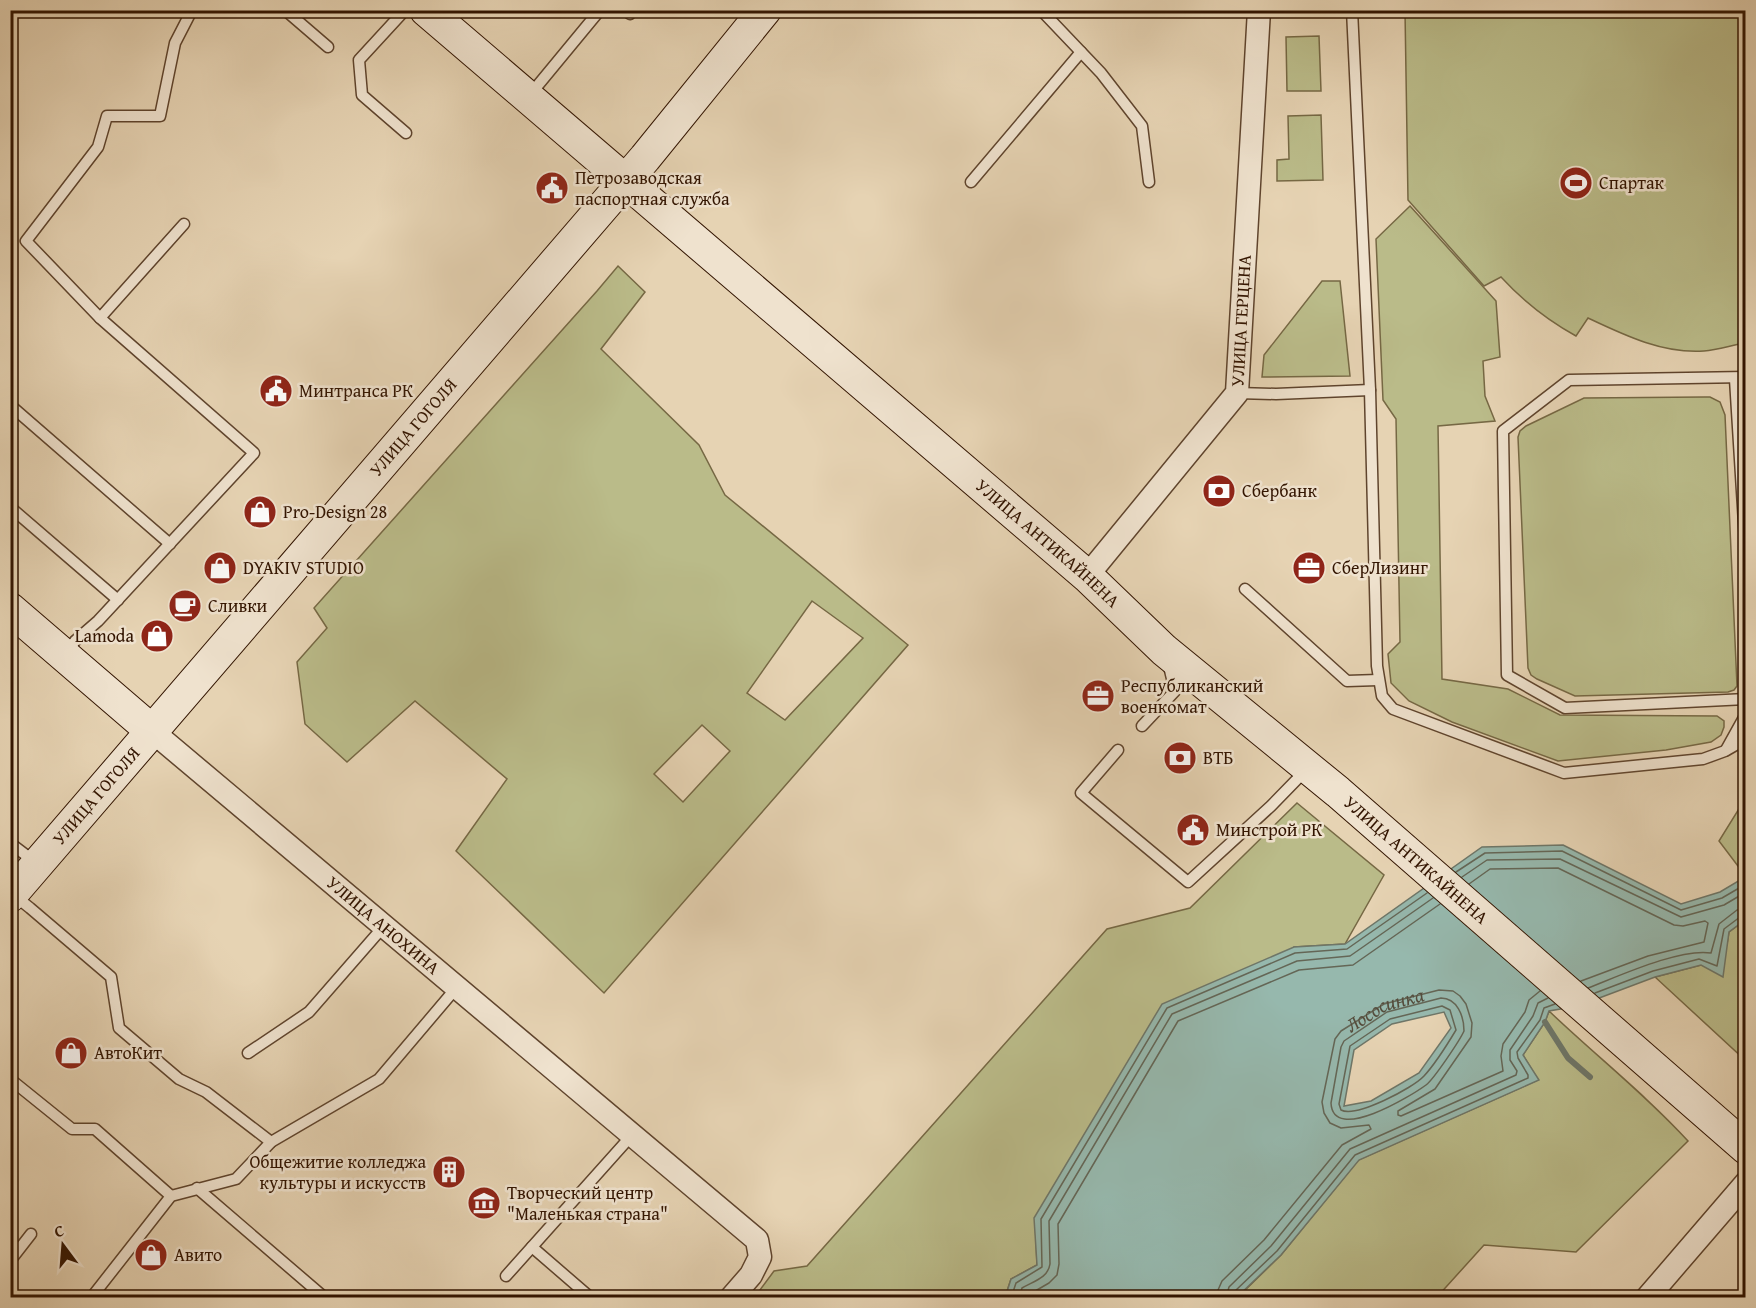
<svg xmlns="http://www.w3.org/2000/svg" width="1756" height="1308" font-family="'Gentium Book Plus',serif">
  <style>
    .green { fill: #babb89; stroke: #766844; stroke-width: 1.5; fill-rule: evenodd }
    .water { fill: #96b8ad; stroke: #6e7668; stroke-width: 1.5; fill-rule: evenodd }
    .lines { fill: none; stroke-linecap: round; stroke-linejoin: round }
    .shore { stroke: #646656; stroke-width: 1.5 }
    .stream { stroke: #6e7668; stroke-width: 6 }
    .lane-casing { stroke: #5f442d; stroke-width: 13 }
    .street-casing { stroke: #5f442d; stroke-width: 25 }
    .secondary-casing { stroke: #321400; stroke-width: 34 }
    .lane { stroke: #efe2ce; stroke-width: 10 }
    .street { stroke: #efe2ce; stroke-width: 22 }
    .secondary { stroke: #efe2ce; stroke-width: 32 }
    .labels { text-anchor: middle; stroke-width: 5; stroke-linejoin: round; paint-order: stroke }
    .poi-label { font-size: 18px; fill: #321400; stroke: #efe2ce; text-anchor: start }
    .street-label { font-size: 18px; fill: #321400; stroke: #efe2ce }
    .water-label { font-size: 20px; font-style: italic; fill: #554d3d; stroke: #efe2ce }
  </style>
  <rect width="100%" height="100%" fill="#e6d3b3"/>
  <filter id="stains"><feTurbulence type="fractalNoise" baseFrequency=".00333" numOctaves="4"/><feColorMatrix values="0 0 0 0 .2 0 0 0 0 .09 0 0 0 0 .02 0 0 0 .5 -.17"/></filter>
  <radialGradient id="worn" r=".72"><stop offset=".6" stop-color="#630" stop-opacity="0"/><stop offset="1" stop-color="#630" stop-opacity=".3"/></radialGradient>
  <g class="green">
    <path d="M1405,11H1745V343C1732,345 1718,350 1704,351C1663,354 1624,335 1588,318L1576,336C1547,320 1524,302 1501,277L1484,286L1408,200Z"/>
    <polygon points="1319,36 1321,91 1287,91 1286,37"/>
    <polygon points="1321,115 1323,180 1277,181 1277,160 1289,159 1288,116"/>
    <polygon points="1410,206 1496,301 1500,357 1483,361 1485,396 1495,421 1438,426 1442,679 1508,689 1560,715 1717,716 1724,721 1724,727 1721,735 1711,742 1666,750 1558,761 1452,722 1409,701 1391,683 1388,654 1400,642 1396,419 1383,400 1376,239"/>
    <path d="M618,266L645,292L601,349L699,445L725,495L908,645L604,993L456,851L507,779L415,701L347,762L305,724L297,662L327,628L314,608L597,291ZM812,601L863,638L785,720L747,693ZM702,725L730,751L683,802L654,774Z"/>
    <polygon points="1322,281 1340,281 1350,376 1262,377 1264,355"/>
    <polygon points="1704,397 1710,397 1720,402 1725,415 1737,686 1734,690 1728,692 1575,696 1537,679 1531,675 1528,668 1518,437 1520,431 1526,426 1584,398"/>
    <polygon points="1745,799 1746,873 1744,874 1719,841"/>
    <polygon points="1297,803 1384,875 1345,944 1294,947 1035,1218 1037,1265 1011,1279 1005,1297 754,1298 774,1271 807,1266 1107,929 1190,908"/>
    <polygon points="1745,920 1745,1060 1655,977 1701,965 1727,944 1729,932"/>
    <path d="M1549,1011C1595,1055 1645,1094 1688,1141L1576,1252L1484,1245L1437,1297L1237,1298L1281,1255L1358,1160L1538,1080L1523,1055L1545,1022Z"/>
  </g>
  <path class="water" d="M1563,845L1681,904L1720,892L1745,877V920L1729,932L1723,977L1701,965L1655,977L1578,1006L1549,1011L1545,1022L1523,1055L1539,1080L1359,1160L1281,1255L1237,1297L1005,1298L1011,1279L1037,1265L1034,1218L1162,1004L1294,947L1345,944L1482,847ZM1444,1012L1451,1028L1419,1073L1371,1101L1344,1106L1354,1050L1392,1024Z"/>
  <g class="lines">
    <g class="shore">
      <polyline points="1456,872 1485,853 1562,851 1681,910 1722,898 1746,884"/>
      <polyline points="1462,877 1487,860 1560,859 1681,917 1724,905 1746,892"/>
      <polyline points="1469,884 1490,869 1558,868 1674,925 1683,926 1705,921 1708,923 1704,942 1648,956 1581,981"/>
      <path d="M1588,988C1619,976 1680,948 1711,953L1719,924L1737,910L1746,908"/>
      <polyline points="1595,993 1653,971 1699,959 1717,966 1724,929 1740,917 1746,915"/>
      <path d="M1441,998C1457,998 1464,1016 1464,1031C1460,1040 1434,1079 1426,1085C1411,1096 1333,1144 1331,1103L1341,1047L1344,1041L1387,1012Z"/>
      <path d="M1442,1006L1450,1010L1456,1030C1447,1045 1436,1063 1424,1076C1413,1088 1356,1118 1341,1110L1339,1104L1350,1046L1390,1019Z"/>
      <polyline points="1011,1298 1016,1283 1042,1267 1041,1219 1167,1008 1295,953 1347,949 1427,893"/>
      <path d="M1019,1298L1022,1288C1034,1281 1048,1278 1050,1264L1049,1221L1172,1014L1297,961L1350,956L1433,898"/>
      <polyline points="1028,1298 1030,1294 1049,1283 1057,1275 1059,1264 1058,1224 1178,1021 1299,970 1353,965 1440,904"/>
      <path id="s1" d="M1217,1298L1218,1290L1222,1281L1264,1240L1342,1145L1371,1129L1369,1125L1341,1128L1330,1123L1324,1113L1322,1102L1335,1039L1341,1031L1384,1004L1439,990L1453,991L1460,996L1466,1004L1472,1023L1471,1037L1435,1089L1398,1111V1115L1401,1116L1503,1071L1501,1056L1503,1044L1525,1012L1529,1000L1540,991"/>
      <polyline points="1226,1298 1229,1287 1271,1246 1350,1149 1516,1075 1517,1071 1510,1060 1510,1050 1533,1016 1538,1003 1548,998"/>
      <polyline points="1234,1298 1235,1291 1277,1251 1355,1155 1528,1078 1528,1075 1518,1058 1517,1052 1540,1020 1544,1008 1555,1004"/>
    </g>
    <polyline class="stream" points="1545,1022 1568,1058 1590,1077"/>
    <g class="lane-casing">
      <g id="lane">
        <polyline points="285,10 328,47"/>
        <polyline points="405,10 359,60 362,95 406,133"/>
        <polyline points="625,10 630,14 633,10"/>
        <polyline points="1041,10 1101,73 1142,126 1149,182"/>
        <polyline points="1352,10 1370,390 1377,666 1382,696 1393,709 1564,773 1703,759 1725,751 1746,739"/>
        <polyline points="529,96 600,10"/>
        <polyline points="971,182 1081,52"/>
        <polyline points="100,318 184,224"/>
        <polyline points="1746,377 1569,380 1503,431 1507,675 1565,708 1746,699"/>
        <polyline points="1735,379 1746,556"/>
        <polyline points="1237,393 1276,394 1370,390"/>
        <polyline points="10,405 170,544"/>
        <polyline points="10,507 118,600"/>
        <polyline points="1245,589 1347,681 1378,680"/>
        <polyline points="66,654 75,641 98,621 254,453 100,318 26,241 98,147 107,116 160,116 175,43 192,10"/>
        <polyline points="1142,726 1175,691 1168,662"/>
        <polyline points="1118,750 1081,793 1188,882 1271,806 1307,769"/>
        <polyline points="1726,750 1746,714"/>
        <polyline points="10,843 35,862"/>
        <polyline points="15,896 30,908 111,977 119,1028 179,1079 206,1092 271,1142"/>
        <polyline points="248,1053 309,1012 384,926"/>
        <polyline points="10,1079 72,1129 95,1129 171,1196"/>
        <polyline points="197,1188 325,1298"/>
        <polyline points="532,1247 591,1298"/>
        <polyline points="10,1261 31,1234"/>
        <polyline points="506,1276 632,1135"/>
        <polyline points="91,1298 171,1196 236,1179 271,1142 379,1079 457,987"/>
      </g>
    </g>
    <g class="street-casing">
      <g id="street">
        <path id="s2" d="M1087,576L1237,393L1259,10"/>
        <path id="s3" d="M152,731L757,1240L760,1257L751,1275L731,1298"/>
        <polyline points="1647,1298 1746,1183"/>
      </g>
    </g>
    <g class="secondary-casing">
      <g id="secondary">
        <path id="s4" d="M426,10L1087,576L1164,650L1338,792L1746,1148"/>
        <polyline points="10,609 152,731"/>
        <path id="s5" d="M10,896L645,158L765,10"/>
      </g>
    </g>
    <use href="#lane" class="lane"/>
    <use href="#street" class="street"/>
    <use href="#secondary" class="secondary"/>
  </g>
  <defs>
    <g id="stadium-disc" transform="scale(1.725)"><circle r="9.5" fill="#8f2418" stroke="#efe2ce"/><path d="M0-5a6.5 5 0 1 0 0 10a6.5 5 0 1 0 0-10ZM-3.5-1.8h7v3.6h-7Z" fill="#fff"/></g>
    <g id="civic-disc" transform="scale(1.725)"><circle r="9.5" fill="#8f2418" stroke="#efe2ce"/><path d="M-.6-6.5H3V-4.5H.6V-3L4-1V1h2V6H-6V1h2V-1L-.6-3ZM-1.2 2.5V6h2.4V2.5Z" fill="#fff"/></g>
    <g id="bank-disc" transform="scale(1.725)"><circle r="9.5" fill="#8f2418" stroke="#efe2ce"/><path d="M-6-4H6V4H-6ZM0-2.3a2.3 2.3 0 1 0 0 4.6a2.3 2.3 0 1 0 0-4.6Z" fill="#fff"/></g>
    <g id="shop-disc" transform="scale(1.725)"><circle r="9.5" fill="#8f2418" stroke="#efe2ce"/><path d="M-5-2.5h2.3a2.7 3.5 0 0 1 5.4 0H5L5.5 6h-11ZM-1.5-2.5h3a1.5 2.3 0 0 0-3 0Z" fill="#fff"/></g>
    <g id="office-disc" transform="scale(1.725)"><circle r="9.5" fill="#8f2418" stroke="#efe2ce"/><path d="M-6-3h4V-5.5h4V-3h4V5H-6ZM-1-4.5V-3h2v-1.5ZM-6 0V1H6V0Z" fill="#fff"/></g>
    <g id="cafe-disc" transform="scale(1.725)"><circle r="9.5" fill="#8f2418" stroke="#efe2ce"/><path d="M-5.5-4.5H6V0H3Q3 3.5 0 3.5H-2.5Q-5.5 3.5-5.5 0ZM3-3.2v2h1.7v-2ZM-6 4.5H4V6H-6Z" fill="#fff"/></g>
    <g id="building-disc" transform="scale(1.725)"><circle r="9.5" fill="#8f2418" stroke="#efe2ce"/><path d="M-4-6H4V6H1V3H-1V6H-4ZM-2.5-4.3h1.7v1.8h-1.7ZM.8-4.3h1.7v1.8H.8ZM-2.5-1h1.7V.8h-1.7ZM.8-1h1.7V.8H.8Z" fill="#fff"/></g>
    <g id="museum-disc" transform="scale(1.725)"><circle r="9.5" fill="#8f2418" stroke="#efe2ce"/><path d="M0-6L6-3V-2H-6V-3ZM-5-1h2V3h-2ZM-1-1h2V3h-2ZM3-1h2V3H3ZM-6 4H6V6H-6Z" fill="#fff"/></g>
  </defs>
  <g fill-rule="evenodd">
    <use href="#stadium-disc" x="1576" y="183"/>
    <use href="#civic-disc" x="552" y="188"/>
    <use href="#civic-disc" x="276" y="391"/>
    <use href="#bank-disc" x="1219" y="491"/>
    <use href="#shop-disc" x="260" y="512"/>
    <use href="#shop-disc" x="220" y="568"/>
    <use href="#office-disc" x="1309" y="568"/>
    <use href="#cafe-disc" x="185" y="606"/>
    <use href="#shop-disc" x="157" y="636"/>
    <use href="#office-disc" x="1098" y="696"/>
    <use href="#bank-disc" x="1180" y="758"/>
    <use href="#civic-disc" x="1193" y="830"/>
    <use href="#shop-disc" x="71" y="1053"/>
    <use href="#building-disc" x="449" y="1172"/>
    <use href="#museum-disc" x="484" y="1203"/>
    <use href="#shop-disc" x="151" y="1255"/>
  </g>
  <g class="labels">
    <g class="poi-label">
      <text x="575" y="184">Петрозаводская<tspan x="575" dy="21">паспортная служба</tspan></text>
      <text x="1599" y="189">Спартак</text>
      <text x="299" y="397">Минтранса РК</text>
      <text x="1242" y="497">Сбербанк</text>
      <text x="283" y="518">Pro-Design 28</text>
      <text x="243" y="574">DYAKIV STUDIO</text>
      <text x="1332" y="574">СберЛизинг</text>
      <text x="208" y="612">Сливки</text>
      <text x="134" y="642" text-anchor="end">Lamoda</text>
      <text x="1121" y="692">Республиканский<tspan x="1121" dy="21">военкомат</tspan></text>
      <text x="1203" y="764">ВТБ</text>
      <text x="1216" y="836">Минстрой РК</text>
      <text x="94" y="1059">АвтоКит</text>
      <text x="426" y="1168" text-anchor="end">Общежитие колледжа<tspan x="426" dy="21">культуры и искусств</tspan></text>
      <text x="507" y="1199">Творческий центр<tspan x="507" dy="21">"Маленькая страна"</tspan></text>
      <text x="174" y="1261">Авито</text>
    </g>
    <g class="street-label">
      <text dy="6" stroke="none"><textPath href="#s2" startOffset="309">УЛИЦА ГЕРЦЕНА</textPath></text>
      <text dy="6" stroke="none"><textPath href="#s5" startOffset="618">УЛИЦА ГОГОЛЯ</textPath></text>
      <text dy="6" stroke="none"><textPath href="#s4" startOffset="819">УЛИЦА АНТИКАЙНЕНА</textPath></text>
      <text dy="6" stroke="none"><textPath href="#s5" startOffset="132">УЛИЦА ГОГОЛЯ</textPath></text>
      <text dy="6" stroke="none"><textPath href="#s4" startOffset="1305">УЛИЦА АНТИКАЙНЕНА</textPath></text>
      <text dy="6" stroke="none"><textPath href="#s3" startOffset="302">УЛИЦА АНОХИНА</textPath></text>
    </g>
    <g class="water-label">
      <text dy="7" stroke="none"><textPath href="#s1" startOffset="424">Лососинка</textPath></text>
    </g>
  </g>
  <rect width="1756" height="1308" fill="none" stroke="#e6d3b3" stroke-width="36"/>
  <rect x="12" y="12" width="1732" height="1284" fill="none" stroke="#321400" stroke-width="3"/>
  <rect x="18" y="18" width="1720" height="1272" fill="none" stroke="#321400" stroke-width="1.5"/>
  <g transform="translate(63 1245) rotate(344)" stroke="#efe2ce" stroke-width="4.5" paint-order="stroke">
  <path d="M0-4.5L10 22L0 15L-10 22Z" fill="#321400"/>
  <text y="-9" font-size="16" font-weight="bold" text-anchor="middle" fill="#321400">С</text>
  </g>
  <rect width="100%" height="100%" filter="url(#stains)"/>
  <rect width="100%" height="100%" fill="url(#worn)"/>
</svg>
